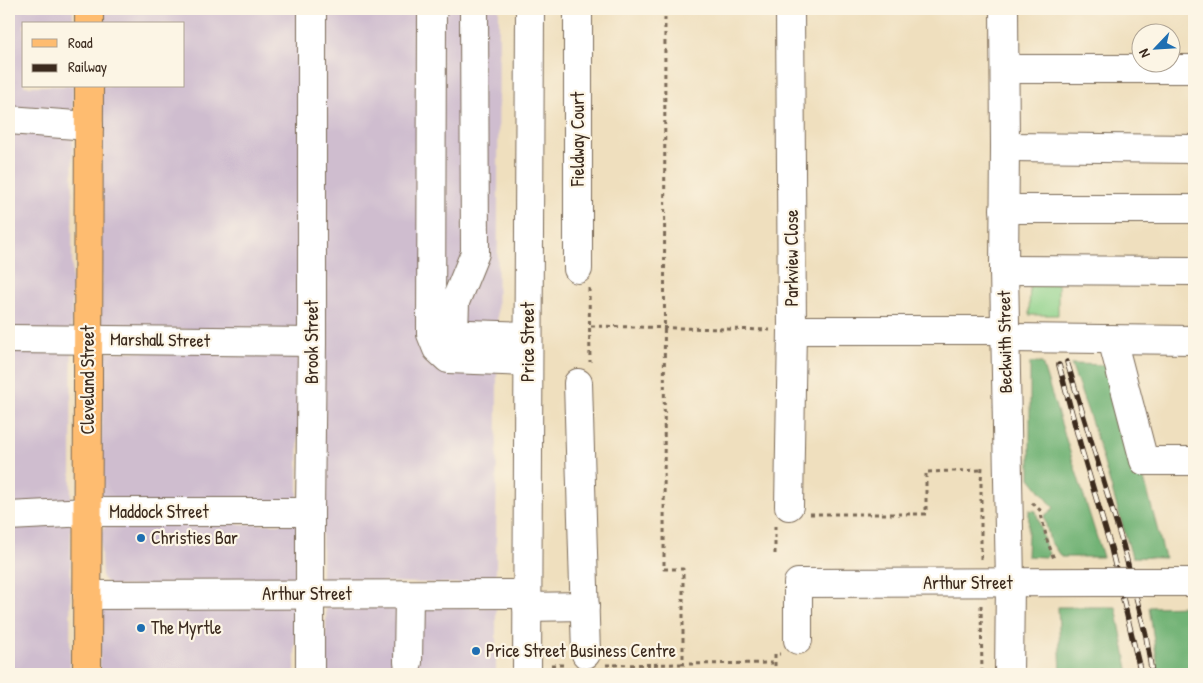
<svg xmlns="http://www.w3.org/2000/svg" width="1203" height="683" font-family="'Patrick Hand',sans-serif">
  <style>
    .industrial { fill: #cfbdcf }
    .green { fill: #8ed18a; stroke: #647e54 }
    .forest { fill: #72b376; stroke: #566e4a }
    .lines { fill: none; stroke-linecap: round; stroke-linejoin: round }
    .minor-casing { stroke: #7a6956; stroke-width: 30 }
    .major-casing { stroke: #7a6956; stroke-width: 30 }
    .path { stroke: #7a6956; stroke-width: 3; stroke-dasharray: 4 4; stroke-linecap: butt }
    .minor { stroke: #fff; stroke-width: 28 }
    .major { stroke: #febc70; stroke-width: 28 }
    .rail-casing { stroke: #3b2a1e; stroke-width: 5.5 }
    .rail { stroke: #fcf5e5; stroke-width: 4; stroke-dasharray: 11; stroke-linecap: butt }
    .minor-bridge-casing { stroke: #7a6956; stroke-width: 30; stroke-linecap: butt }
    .minor-bridge { stroke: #fff; stroke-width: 28 }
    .poi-dot { fill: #1f6fb2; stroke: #fcf5e5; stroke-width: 2 }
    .labels { text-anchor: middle; stroke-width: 4.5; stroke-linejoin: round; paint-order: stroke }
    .street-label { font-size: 18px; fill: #3b2a1e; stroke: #fcf5e5 }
    .poi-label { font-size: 18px; fill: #3b2a1e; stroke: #fcf5e5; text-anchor: start }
  </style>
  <rect width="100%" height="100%" fill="#fcf5e5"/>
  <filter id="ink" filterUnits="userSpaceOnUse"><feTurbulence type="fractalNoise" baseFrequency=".02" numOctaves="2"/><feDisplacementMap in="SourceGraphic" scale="10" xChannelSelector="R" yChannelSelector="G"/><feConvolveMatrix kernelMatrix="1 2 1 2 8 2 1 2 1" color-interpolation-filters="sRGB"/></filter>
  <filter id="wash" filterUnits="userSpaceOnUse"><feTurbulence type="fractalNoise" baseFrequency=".0096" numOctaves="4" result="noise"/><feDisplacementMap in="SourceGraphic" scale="20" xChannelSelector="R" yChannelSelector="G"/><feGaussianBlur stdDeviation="1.12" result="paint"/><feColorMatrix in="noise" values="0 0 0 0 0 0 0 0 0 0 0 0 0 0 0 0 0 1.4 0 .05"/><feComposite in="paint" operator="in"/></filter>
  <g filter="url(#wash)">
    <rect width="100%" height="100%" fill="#efdfbe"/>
    <g class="industrial">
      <polygon points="9,9 73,9 73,24 24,24 24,86 73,86 70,674 9,674"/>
      <polygon points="101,9 301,9 300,326 290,332 107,328 101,321 101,86 184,86 184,24 101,24"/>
      <polygon points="323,9 499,9 496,573 497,584 322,581"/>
      <polygon points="299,350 298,503 111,506 100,496 103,352"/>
      <polygon points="107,524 297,524 295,585 111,586 102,578 100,533"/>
      <polygon points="295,605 295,674 102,674 100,670 100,606"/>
      <rect x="326" y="607" width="170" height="67"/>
    </g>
    <polygon class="green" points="1030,275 1058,276 1058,315 1029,315"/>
    <g class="forest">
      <polygon points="1030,363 1042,363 1103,557 1061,557 1050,541 1044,516 1054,508 1030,478"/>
      <polygon points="1071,364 1114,365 1165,558 1132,557 1092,423"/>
      <polygon points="1029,510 1036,511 1045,544 1049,554 1045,557 1027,556"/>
      <polygon points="1194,606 1194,674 1159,674 1149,607"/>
      <polygon points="1058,607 1116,607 1129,674 1061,674"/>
    </g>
  </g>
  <g filter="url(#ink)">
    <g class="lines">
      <g class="minor-casing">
        <g id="minor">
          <polyline points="434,9 432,12 431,334 437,349 448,359 528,362"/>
          <polyline points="1004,9 1005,147 1004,270 1010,583 1009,674"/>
          <polyline points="1005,69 1194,69"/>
          <polyline points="9,120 89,126"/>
          <polyline points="1005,147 1194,149"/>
          <polyline points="1004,209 1194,209"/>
          <polyline points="578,269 578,9"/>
          <polyline points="1004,270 1194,271"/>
          <polyline points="792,330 1005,330"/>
          <polyline points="435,333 528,336"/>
          <polyline points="454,333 455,302 475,253 474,9"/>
          <polyline points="1005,338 1194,340"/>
          <polyline points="9,339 312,342"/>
          <polyline points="1112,339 1144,461 1194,461"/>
          <polyline points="578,383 586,654"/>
          <polyline points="789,506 792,330 790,9"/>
          <polyline points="9,516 88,512 310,512"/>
          <polyline points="1157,582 1194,582"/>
          <polyline points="87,595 527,594"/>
          <polyline points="527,607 585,606"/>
          <polyline points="798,640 798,583 1102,582"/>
          <polyline points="408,662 409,595"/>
          <polyline points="310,674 310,512 312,342 312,9"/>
          <polyline points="527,674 530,9"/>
        </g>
      </g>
      <g class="major-casing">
        <g id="major">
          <polyline points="89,24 89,9"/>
          <polyline points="87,674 89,86"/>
        </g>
      </g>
      <g class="path">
        <polyline points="665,9 664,569 683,569 683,664 775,663"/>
        <polyline points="589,288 590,362"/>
        <polyline points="591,326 770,330"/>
        <polyline points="1032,503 1040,510 1047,540 1054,559"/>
        <polyline points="810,514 926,514 926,472 982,470"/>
        <polyline points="775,554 775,526"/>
        <polyline points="981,559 981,481 982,467"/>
        <polyline points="981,605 982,674"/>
        <polyline points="551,665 565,665"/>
        <polyline points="606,665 683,664"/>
        <polyline points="775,674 775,654 780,654"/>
      </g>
      <use href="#minor" class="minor"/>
      <use href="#major" class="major"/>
      <g class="rail-casing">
        <g id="rail">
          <polyline points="1067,362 1123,545 1146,636 1152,674"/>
          <polyline points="1059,365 1082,451 1111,548 1141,674"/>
        </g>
      </g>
      <use href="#rail" class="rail"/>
      <g class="minor-bridge-casing">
        <polyline id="minor-bridge" points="1102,582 1157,582"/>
      </g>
      <use href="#minor-bridge" class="minor-bridge"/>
    </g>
  </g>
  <g class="poi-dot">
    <circle cx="141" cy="538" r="5"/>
    <circle cx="141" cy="628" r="5"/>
    <circle cx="476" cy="651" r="5"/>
  </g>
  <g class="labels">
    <g class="street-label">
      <text transform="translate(578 139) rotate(-90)" y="6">Fieldway Court</text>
      <text transform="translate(792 258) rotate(-90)" y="6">Parkview Close</text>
      <text transform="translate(160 340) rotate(1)" y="6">Marshall Street</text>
      <text transform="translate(312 342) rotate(-90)" y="6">Brook Street</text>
      <text transform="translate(528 342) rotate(-90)" y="6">Price Street</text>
      <text transform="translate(1005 342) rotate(-91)" y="6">Beckwith Street</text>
      <text transform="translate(88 380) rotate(-90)" y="6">Cleveland Street</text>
      <text x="159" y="518">Maddock Street</text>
      <text x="968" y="589">Arthur Street</text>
      <text x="307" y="600">Arthur Street</text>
    </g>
    <g class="poi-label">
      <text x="151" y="544">Christies Bar</text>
      <text x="151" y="634">The Myrtle</text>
      <text x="486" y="657">Price Street Business Centre</text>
    </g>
  </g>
  <rect width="1203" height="683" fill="none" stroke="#fcf5e5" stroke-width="30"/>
  <rect x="22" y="22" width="162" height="65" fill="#fcf5e5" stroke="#afa495"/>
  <rect x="32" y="39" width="25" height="8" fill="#febc70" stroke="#afa495"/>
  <text x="68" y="48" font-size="15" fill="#3b2a1e">Road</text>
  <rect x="32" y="64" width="25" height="8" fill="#3b2a1e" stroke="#afa495"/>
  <text x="68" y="72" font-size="15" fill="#3b2a1e">Railway</text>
  <g transform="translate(1156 48) rotate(245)"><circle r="24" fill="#fcf5e5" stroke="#afa495"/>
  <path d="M0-4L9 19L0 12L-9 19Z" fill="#1f6fb2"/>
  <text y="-8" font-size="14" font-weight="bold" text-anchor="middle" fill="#3b2a1e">N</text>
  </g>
</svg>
